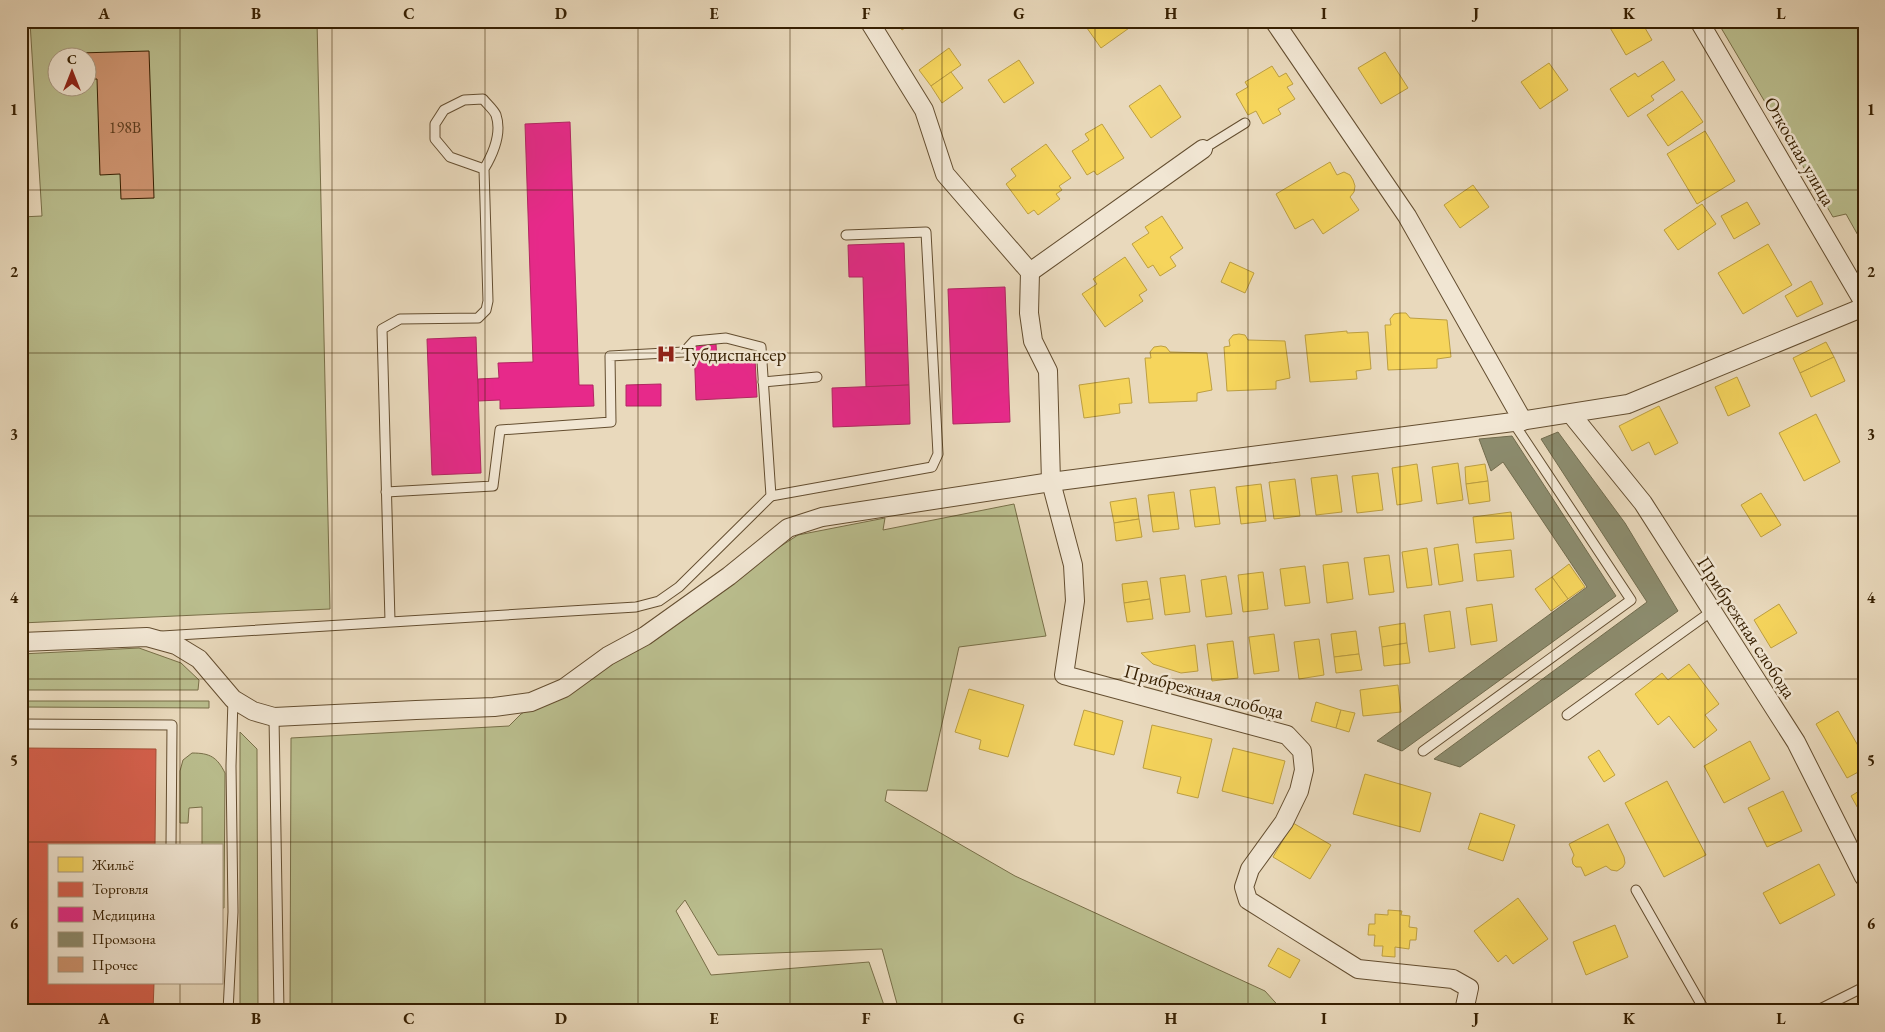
<svg xmlns="http://www.w3.org/2000/svg" width="1885" height="1032" font-family="'EB Garamond',serif">
  <style>
    .green { fill: #babe8e; stroke: #786f48; fill-rule: evenodd }
    .homes { fill: #f6d55c; stroke: #bd9f41 }
    .shops { fill: #d6604d; stroke: #a64d36 }
    .health { fill: #e7298a; stroke: #b22661 }
    .industry { fill: #8c8c6e; stroke: #726c4e }
    .building { fill: #ce9470; stroke: #372002 }
    .lines { fill: none; stroke-linecap: round; stroke-linejoin: round }
    .lane-casing { stroke: #644e30; stroke-width: 11 }
    .street-casing { stroke: #644e30; stroke-width: 20 }
    .lane { stroke: #f1e6d3; stroke-width: 9 }
    .street { stroke: #f1e6d3; stroke-width: 18 }
    .grid { fill: none; stroke: #372002; stroke-width: 1; stroke-opacity: 0.55 }
    .labels { text-anchor: middle; stroke-width: 5; stroke-linejoin: round; paint-order: stroke }
    .number-label { font-size: 16px; fill: #5d3d1e }
    .street-label { font-size: 19px; fill: #372002; stroke: #f1e6d3 }
    .poi-label { font-size: 19px; fill: #372002; stroke: #f1e6d3; text-anchor: start }
    .neatline { fill: none; stroke: #372002; stroke-width: 2 }
    .grid-label { font-size: 16px; text-anchor: middle; font-weight: bold; fill: #372002 }
  </style>
  <rect width="100%" height="100%" fill="#e9d9bc"/>
  <filter id="stains"><feTurbulence type="fractalNoise" baseFrequency=".004" numOctaves="4"/><feColorMatrix values="0 0 0 0 .2 0 0 0 0 .09 0 0 0 0 .02 0 0 0 .5 -.17"/></filter>
  <radialGradient id="worn" r=".72"><stop offset=".6" stop-color="#630" stop-opacity="0"/><stop offset="1" stop-color="#630" stop-opacity=".3"/></radialGradient>
  <g class="green">
    <path d="M21,21H317L330,609L21,623V217L42,216L30,22ZM58,58H88V88H58Z"/>
    <polygon points="1717,21 1864,21 1864,246 1846,214 1833,217"/>
    <polygon points="1014,504 1046,636 959,647 927,791 887,790 885,801 1015,876 1265,991 1283,1011 899,1011 882,949 718,955 685,900 676,911 711,975 869,962 886,1011 290,1011 291,738 509,726 521,714 798,535 885,518 883,530"/>
    <polygon points="139,648 181,663 199,680 198,690 21,690 21,654"/>
    <polygon points="21,701 209,701 209,708 21,707"/>
    <polygon points="240,732 257,749 258,1011 240,1011"/>
    <path d="M192,753C210,753 217,757 225,773L224,908H221V846H202V807L189,808L188,823H180V771L183,760Z"/>
  </g>
  <g class="homes">
    <polygon points="897,21 915,21 902,30"/>
    <polygon points="1082,21 1139,21 1101,48"/>
    <polygon points="1616,21 1641,21 1652,40 1626,55 1609,26"/>
    <polygon points="949,48 961,65 931,86 919,70"/>
    <polygon points="1385,52 1408,88 1381,104 1358,68"/>
    <polygon points="1019,60 1034,83 1004,103 988,80"/>
    <polygon points="1663,61 1675,80 1651,96 1654,100 1628,117 1610,89 1635,73 1638,77"/>
    <polygon points="1549,63 1568,90 1540,109 1521,82"/>
    <polygon points="1272,66 1279,77 1286,73 1293,84 1287,87 1295,99 1278,109 1281,114 1263,124 1256,111 1248,115 1236,94 1248,87 1245,82"/>
    <polygon points="951,72 963,88 942,103 931,86"/>
    <polygon points="1160,85 1181,117 1151,138 1129,106"/>
    <polygon points="1682,91 1703,122 1668,146 1647,115"/>
    <polygon points="1102,124 1124,158 1097,175 1094,171 1087,175 1072,151 1089,140 1085,134"/>
    <polygon points="1705,131 1735,181 1697,204 1667,154"/>
    <polygon points="1046,144 1071,178 1059,186 1062,190 1056,194 1060,199 1038,215 1034,210 1028,214 1006,184 1016,176 1011,169"/>
    <polygon points="1330,162 1337,175 1344,172 1350,175 1353,180 1355,186 1354,192 1350,197 1359,210 1323,234 1313,219 1295,229 1276,194"/>
    <polygon points="1473,185 1489,207 1460,228 1444,205"/>
    <polygon points="1747,202 1760,224 1734,239 1721,216"/>
    <polygon points="1702,204 1716,224 1678,250 1664,230"/>
    <polygon points="1162,216 1183,248 1170,257 1176,266 1160,276 1153,265 1148,268 1132,244 1149,233 1145,227"/>
    <polygon points="1768,244 1792,285 1743,314 1718,273"/>
    <polygon points="1125,257 1147,290 1139,295 1143,301 1105,327 1082,294 1097,284 1093,279"/>
    <polygon points="1230,262 1254,273 1245,293 1221,282"/>
    <polygon points="1811,281 1823,304 1797,317 1785,296"/>
    <polygon points="1400,313 1406,313 1410,318 1447,320 1451,357 1437,359 1437,368 1388,370 1385,325 1391,325 1390,319 1394,314"/>
    <polygon points="1347,331 1347,333 1368,332 1371,369 1356,371 1357,379 1310,382 1305,335"/>
    <polygon points="1239,334 1245,335 1248,340 1285,341 1290,378 1276,381 1276,389 1227,391 1224,347 1230,346 1229,340 1233,335"/>
    <polygon points="1826,342 1834,357 1800,373 1793,358"/>
    <polygon points="1161,346 1166,347 1170,352 1207,353 1212,390 1197,393 1197,401 1149,403 1145,358 1151,358 1150,352 1154,347"/>
    <polygon points="1834,357 1845,381 1811,397 1800,373"/>
    <polygon points="1737,377 1750,406 1728,416 1715,387"/>
    <polygon points="1129,378 1132,403 1119,404 1120,413 1084,418 1079,385"/>
    <polygon points="1659,406 1678,443 1655,455 1649,442 1632,451 1619,426"/>
    <polygon points="1816,414 1840,462 1804,481 1779,433"/>
    <polygon points="1458,463 1463,500 1437,504 1432,467"/>
    <polygon points="1417,464 1422,501 1397,505 1392,468"/>
    <polygon points="1485,464 1488,481 1466,484 1465,467"/>
    <polygon points="1378,473 1383,510 1357,513 1352,476"/>
    <polygon points="1337,475 1342,512 1316,515 1311,478"/>
    <polygon points="1295,479 1300,516 1274,519 1269,482"/>
    <polygon points="1488,481 1490,501 1469,504 1466,484"/>
    <polygon points="1261,484 1266,521 1241,524 1236,487"/>
    <polygon points="1215,487 1220,524 1195,527 1190,490"/>
    <polygon points="1174,492 1179,529 1153,532 1148,495"/>
    <polygon points="1761,493 1781,525 1761,537 1741,505"/>
    <polygon points="1136,498 1139,519 1114,523 1110,502"/>
    <polygon points="1511,512 1514,539 1476,543 1473,517"/>
    <polygon points="1139,519 1142,537 1116,541 1114,523"/>
    <polygon points="1458,544 1463,581 1439,585 1434,548"/>
    <polygon points="1427,548 1432,585 1407,588 1402,552"/>
    <polygon points="1511,550 1514,577 1477,581 1474,554"/>
    <polygon points="1389,555 1394,592 1369,595 1364,558"/>
    <polygon points="1348,562 1353,599 1327,603 1323,565"/>
    <polygon points="1569,564 1585,587 1568,599 1552,577"/>
    <polygon points="1305,566 1310,603 1285,606 1280,569"/>
    <polygon points="1263,572 1268,609 1243,612 1238,575"/>
    <polygon points="1185,575 1190,612 1165,615 1160,578"/>
    <polygon points="1226,576 1232,614 1206,617 1201,580"/>
    <polygon points="1552,577 1568,599 1551,611 1535,589"/>
    <polygon points="1147,581 1150,599 1124,603 1122,584"/>
    <polygon points="1150,599 1153,619 1127,622 1124,603"/>
    <polygon points="1492,604 1497,641 1471,645 1466,608"/>
    <polygon points="1779,604 1797,633 1771,648 1754,620"/>
    <polygon points="1450,611 1455,648 1429,652 1424,615"/>
    <polygon points="1405,623 1407,643 1382,647 1379,627"/>
    <polygon points="1356,631 1359,654 1334,657 1331,634"/>
    <polygon points="1274,634 1279,671 1254,674 1249,637"/>
    <polygon points="1319,639 1324,675 1299,679 1294,642"/>
    <polygon points="1233,641 1238,678 1212,681 1207,644"/>
    <polygon points="1407,643 1410,663 1384,666 1382,647"/>
    <polygon points="1195,645 1198,671 1181,673 1153,664 1141,653"/>
    <polygon points="1359,654 1362,670 1336,673 1334,657"/>
    <polygon points="1689,664 1719,704 1705,715 1717,730 1694,748 1669,716 1658,725 1635,694 1662,673 1668,680"/>
    <polygon points="1398,685 1401,712 1363,716 1360,690"/>
    <polygon points="969,689 1024,705 1008,757 979,749 981,740 955,732"/>
    <polygon points="1316,702 1341,710 1336,728 1311,721"/>
    <polygon points="1084,710 1123,721 1114,755 1074,745"/>
    <polygon points="1341,710 1355,713 1349,732 1336,728"/>
    <polygon points="1838,711 1864,756 1864,769 1847,778 1816,724"/>
    <polygon points="1152,725 1212,739 1198,798 1177,793 1181,777 1143,768"/>
    <polygon points="1750,741 1770,779 1724,803 1704,766"/>
    <polygon points="1233,748 1285,761 1273,804 1222,791"/>
    <polygon points="1599,750 1615,775 1604,782 1588,757"/>
    <polygon points="1365,774 1431,793 1420,832 1353,814"/>
    <polygon points="1667,781 1706,855 1664,877 1625,803"/>
    <polygon points="1864,788 1864,819 1851,796"/>
    <polygon points="1783,791 1802,831 1767,847 1748,808"/>
    <polygon points="1480,813 1515,825 1503,861 1468,849"/>
    <polygon points="1293,823 1331,845 1310,879 1273,857"/>
    <polygon points="1608,824 1624,857 1625,863 1623,867 1617,871 1611,870 1606,866 1585,876 1581,867 1576,867 1573,864 1572,859 1574,855 1569,844"/>
    <polygon points="1819,864 1835,895 1780,924 1763,893"/>
    <polygon points="1518,898 1548,939 1513,964 1506,955 1498,962 1474,931"/>
    <polygon points="1388,910 1402,911 1401,915 1410,916 1409,927 1417,928 1416,940 1410,940 1409,949 1395,947 1395,957 1382,956 1383,946 1374,946 1375,935 1368,935 1369,924 1375,924 1375,914 1388,915"/>
    <polygon points="1615,925 1628,957 1586,975 1573,942"/>
    <polygon points="1278,948 1300,960 1290,978 1268,966"/>
  </g>
  <polygon class="shops" points="21,748 156,749 155,846 49,846 49,983 154,983 153,1011 21,1011"/>
  <g class="health">
    <polygon points="570,122 579,385 593,385 594,406 500,409 500,400 478,401 478,379 499,378 498,363 533,362 525,124"/>
    <polygon points="21,137 25,217 21,217"/>
    <polygon points="904,243 909,385 866,387 863,277 849,277 848,245"/>
    <polygon points="1005,287 1010,422 953,424 948,289"/>
    <polygon points="476,337 481,473 432,475 427,339"/>
    <polygon points="716,344 717,360 755,359 757,397 696,400 694,345"/>
    <polygon points="661,384 661,406 626,406 626,385"/>
    <polygon points="909,385 910,424 833,427 832,388"/>
  </g>
  <g class="industry">
    <polygon points="1558,432 1625,523 1678,611 1460,767 1434,759 1647,602 1541,439"/>
    <polygon points="1512,436 1616,596 1402,751 1377,741 1587,587 1503,462 1491,471 1479,439"/>
  </g>
  <polygon class="building" points="149,51 154,198 121,199 120,174 100,175 97,79 88,79 88,58 79,58 79,53"/>
  <g class="lines">
    <g class="lane-casing">
      <g id="lane">
        <polyline points="1203,149 1245,123"/>
        <polyline points="763,382 817,377"/>
        <polyline points="771,496 932,467 938,454 926,232 846,235"/>
        <path d="M390,621L382,329L400,319L478,318L486,310L488,301L484,169C493,154 502,133 496,115C494,110 487,104 483,99L464,100L444,110L435,124V139L450,157L484,169"/>
        <polyline points="162,636 636,607 659,601 679,587 771,496 761,347 726,338 694,341 684,352 610,356 611,422 500,430 493,486 386,492"/>
        <polyline points="1567,715 1712,611"/>
        <polyline points="274,717 279,1011"/>
        <polyline points="21,724 172,725 171,846"/>
        <polyline points="1423,751 1631,600 1513,422"/>
        <polyline points="1636,890 1705,1011"/>
        <polyline points="228,1011 233,912 231,766 233,699"/>
        <polyline points="1816,1011 1864,987"/>
      </g>
    </g>
    <g class="street-casing">
      <g id="street">
        <polyline points="869,21 924,110 945,174 1030,272 1029,313 1033,341 1048,371 1051,482 1073,565 1075,601 1064,675 1287,735 1302,751 1304,770 1299,791 1284,822 1250,869 1244,887 1248,900 1358,969 1453,979 1469,988 1464,1011"/>
        <polyline points="1274,21 1407,216 1523,421"/>
        <polyline points="1699,21 1864,303"/>
        <polyline points="1030,272 1203,149"/>
        <polyline points="1571,414 1643,503 1796,742 1864,877"/>
        <polyline points="21,642 147,637 176,645 199,659 233,699 253,711 274,717 416,710 494,707 531,702 564,688 608,656 645,636 729,576 788,528 822,517 1051,482 1513,422 1628,404 1864,307"/>
      </g>
    </g>
    <use href="#lane" class="lane"/>
    <use href="#street" class="street"/>
  </g>
  <path class="grid" d="M180,21V846M332,21V1011M485,21V1011M638,21V1011M790,21V1011M942,21V1011M1095,21V1011M1248,21V1011M1400,21V1011M1552,21V1011M1705,21V1011M21,190H1864M21,353H1864M21,516H1864M21,679H1864M21,842H1864M180,983V1011"/>
  <defs>
    <g id="hospital-bare" transform="scale(1.5)"><path d="M-5-5h3v3.5h4V-5h3V5h-3V1.5h-4V5h-3Z" fill="#8f2418" stroke="#f1e6d3" stroke-width="2.5" paint-order="stroke"/></g>
  </defs>
  <g fill-rule="evenodd">
    <use href="#hospital-bare" x="666" y="354"/>
  </g>
  <g class="labels">
    <g class="number-label">
      <text x="125" y="133">198В</text>
    </g>
    <g class="street-label">
      <text transform="translate(1800 151) rotate(60)" y="7">Откосная улица</text>
      <text transform="translate(1747 627) rotate(57)" y="7">Прибрежная слобода</text>
      <text transform="translate(1204 691) rotate(15)" y="7">Прибрежная слобода</text>
    </g>
    <g class="poi-label">
      <text x="681" y="361">Тубдиспансер</text>
    </g>
  </g>
  <rect width="1885" height="1032" fill="none" stroke="#e9d9bc" stroke-width="55"/>
  <rect x="48" y="844" width="175" height="140" fill="#f1e6d3" stroke="#a7977f"/>
  <rect x="58" y="857" width="25" height="15" fill="#f6d55c" stroke="#a7977f"/>
  <text x="92" y="870" font-size="15" fill="#372002">Жильё</text>
  <rect x="58" y="882" width="25" height="15" fill="#d6604d" stroke="#a7977f"/>
  <text x="92" y="894" font-size="15" fill="#372002">Торговля</text>
  <rect x="58" y="907" width="25" height="15" fill="#e7298a" stroke="#a7977f"/>
  <text x="92" y="920" font-size="15" fill="#372002">Медицина</text>
  <rect x="58" y="932" width="25" height="15" fill="#8c8c6e" stroke="#a7977f"/>
  <text x="92" y="944" font-size="15" fill="#372002">Промзона</text>
  <rect x="58" y="957" width="25" height="15" fill="#ce9470" stroke="#a7977f"/>
  <text x="92" y="970" font-size="15" fill="#372002">Прочее</text>
  <g transform="translate(72 72)"><circle r="24" fill="#f1e6d3" stroke="#a7977f"/>
  <path d="M0-4L9 19L0 12L-9 19Z" fill="#8f2418"/>
  <text y="-8" font-size="14" font-weight="bold" text-anchor="middle" fill="#372002">С</text>
  </g>
  <rect x="28" y="28" width="1830" height="976" class="neatline"/>
  <g class="grid-label">
    <text x="104" y="19">A</text>
    <text x="256" y="19">B</text>
    <text x="409" y="19">C</text>
    <text x="561" y="19">D</text>
    <text x="714" y="19">E</text>
    <text x="866" y="19">F</text>
    <text x="1019" y="19">G</text>
    <text x="1171" y="19">H</text>
    <text x="1324" y="19">I</text>
    <text x="1476" y="19">J</text>
    <text x="1629" y="19">K</text>
    <text x="1781" y="19">L</text>
    <text x="14" y="115">1</text>
    <text x="1871" y="115">1</text>
    <text x="14" y="277">2</text>
    <text x="1871" y="277">2</text>
    <text x="14" y="440">3</text>
    <text x="1871" y="440">3</text>
    <text x="14" y="603">4</text>
    <text x="1871" y="603">4</text>
    <text x="14" y="766">5</text>
    <text x="1871" y="766">5</text>
    <text x="14" y="929">6</text>
    <text x="1871" y="929">6</text>
    <text x="104" y="1024">A</text>
    <text x="256" y="1024">B</text>
    <text x="409" y="1024">C</text>
    <text x="561" y="1024">D</text>
    <text x="714" y="1024">E</text>
    <text x="866" y="1024">F</text>
    <text x="1019" y="1024">G</text>
    <text x="1171" y="1024">H</text>
    <text x="1324" y="1024">I</text>
    <text x="1476" y="1024">J</text>
    <text x="1629" y="1024">K</text>
    <text x="1781" y="1024">L</text>
  </g>
  <rect width="100%" height="100%" filter="url(#stains)"/>
  <rect width="100%" height="100%" fill="url(#worn)"/>
</svg>
